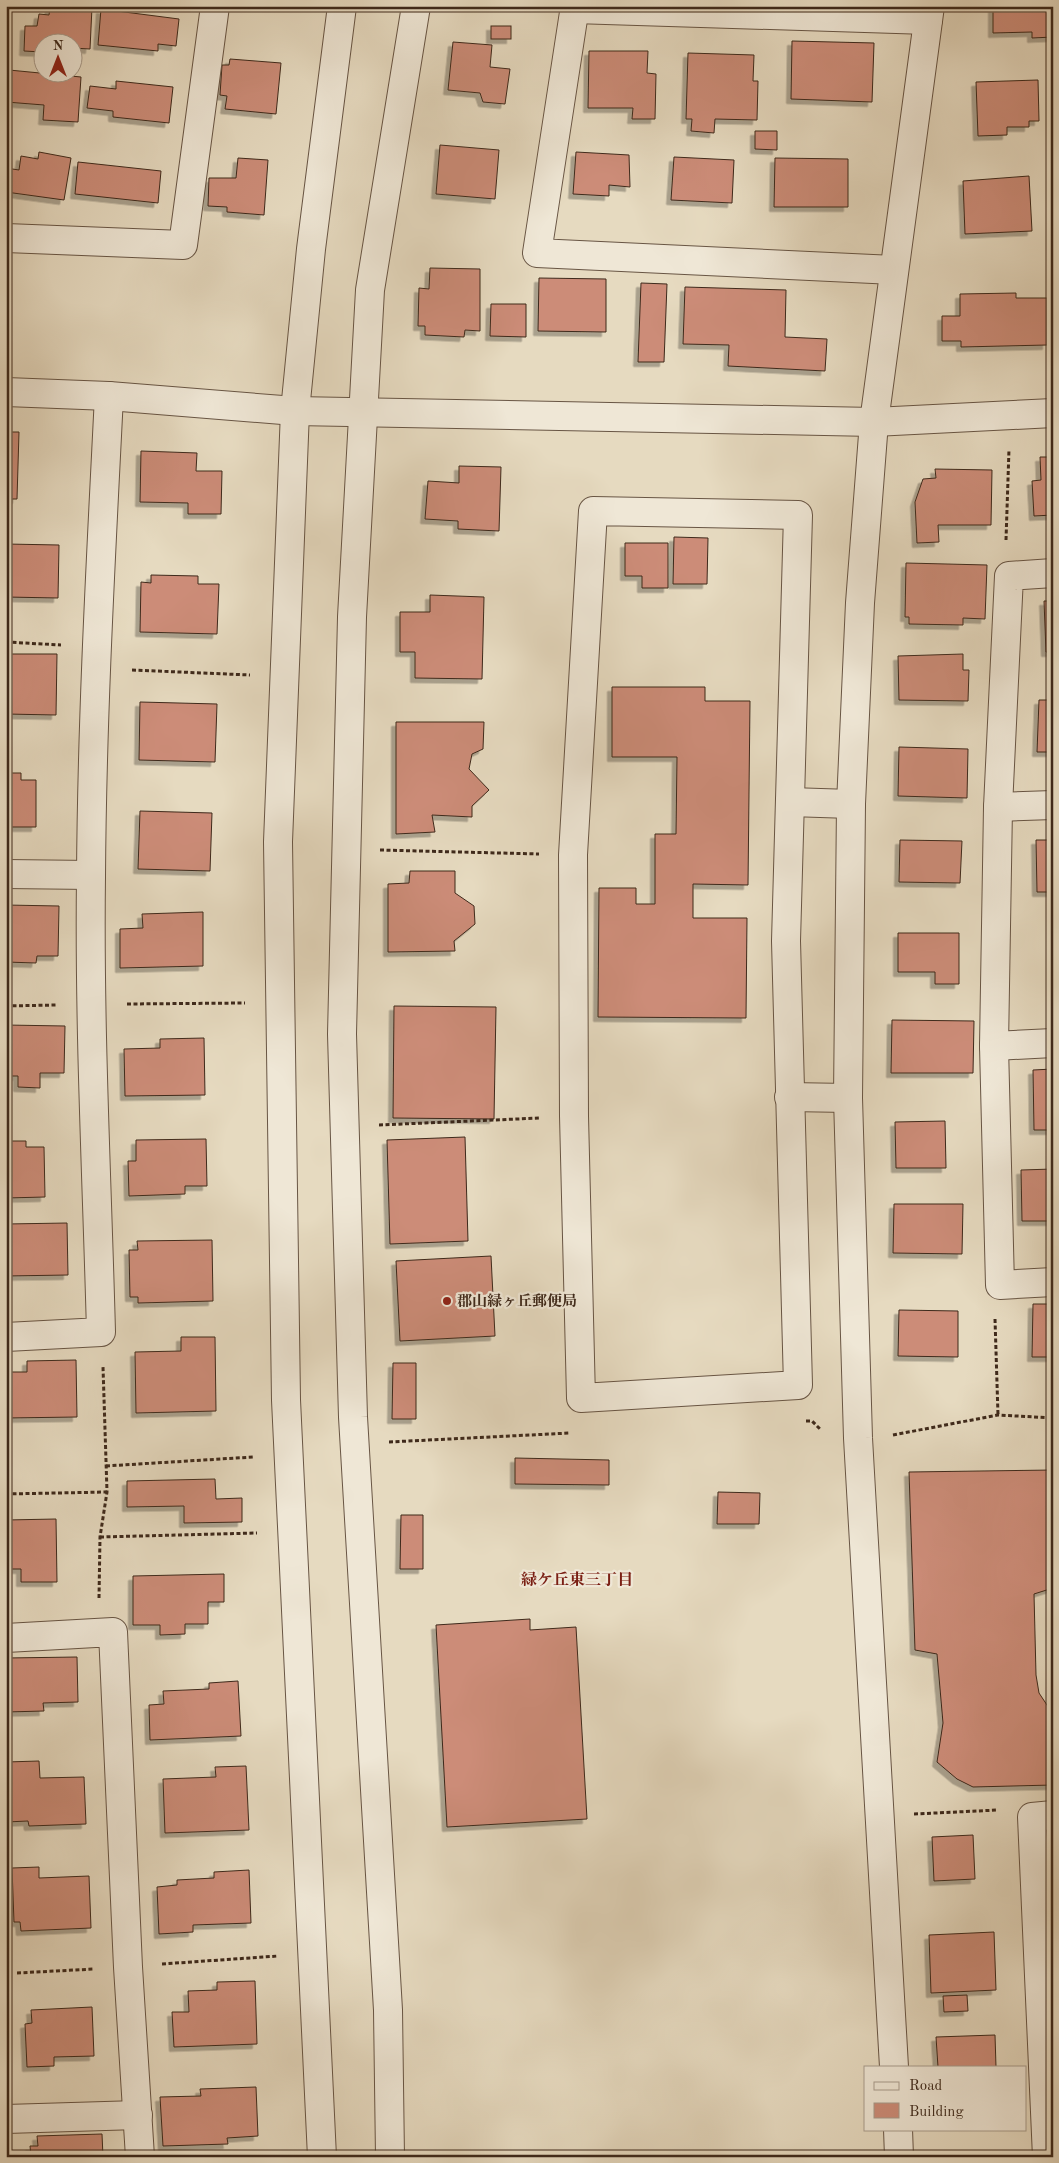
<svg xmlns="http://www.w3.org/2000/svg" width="1059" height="2163" font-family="'Old Standard TT','Noto Serif JP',serif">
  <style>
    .building { fill: #cc8c78; stroke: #3e291b; filter: url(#shadow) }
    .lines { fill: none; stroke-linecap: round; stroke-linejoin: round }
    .minor-casing { stroke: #685544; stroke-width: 30 }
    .path { stroke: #3e291b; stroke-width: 3; stroke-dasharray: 4 2.5; stroke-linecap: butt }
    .minor { stroke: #efe7d6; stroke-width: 28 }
    .poi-dot { fill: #8f2418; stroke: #efe7d6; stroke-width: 2 }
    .labels { text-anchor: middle; stroke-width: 4.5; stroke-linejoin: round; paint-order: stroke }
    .poi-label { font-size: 15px; font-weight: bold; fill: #3e291b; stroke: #efe7d6; text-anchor: start }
    .neighbourhood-label { font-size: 16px; font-weight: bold; fill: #7a1f14; stroke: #efe7d6 }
  </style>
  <defs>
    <filter id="shadow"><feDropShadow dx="-4.5" dy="4.5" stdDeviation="0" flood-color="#0004"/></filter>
  </defs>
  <rect width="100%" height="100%" fill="#e6dac0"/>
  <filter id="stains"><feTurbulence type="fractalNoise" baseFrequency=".004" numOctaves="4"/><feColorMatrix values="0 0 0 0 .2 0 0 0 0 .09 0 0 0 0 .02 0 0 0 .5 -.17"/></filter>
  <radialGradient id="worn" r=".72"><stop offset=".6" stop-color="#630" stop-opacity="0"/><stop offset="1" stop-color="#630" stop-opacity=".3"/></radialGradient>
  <g class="building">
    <polygon points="50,6 92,7 90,49 72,48 72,42 42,42 42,52 24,51 25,26 37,26 39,14 49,15"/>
    <polygon points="993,6 1053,6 1053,37 1032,38 1032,32 993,33"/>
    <polygon points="101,9 179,19 176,46 158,44 158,51 98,45"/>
    <rect x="491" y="26" width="20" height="13"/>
    <polygon points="792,41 874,43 872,102 791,99"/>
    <polygon points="453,42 492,45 490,67 510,69 505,104 483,102 480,93 448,90"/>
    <polygon points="589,51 648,51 647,73 656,74 655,119 632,119 633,108 588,108"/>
    <polygon points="688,53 754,55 753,81 758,81 757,120 715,119 714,133 691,131 692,119 686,119"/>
    <polygon points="230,59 281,63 276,114 225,109 227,96 220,95 222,65 229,65"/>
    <polygon points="9,70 81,77 78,122 43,120 44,105 6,102"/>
    <polygon points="1038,80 1039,121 1029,121 1029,127 1007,127 1007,135 978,136 976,82"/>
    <polygon points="116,81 173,87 169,123 113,117 113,111 87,108 90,86 116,89"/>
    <polygon points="755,131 777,131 777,150 755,149"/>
    <polygon points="440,145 499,150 495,199 436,194"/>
    <polygon points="39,152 71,158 64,200 6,192 6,168 19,170 21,156 38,159"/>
    <polygon points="576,152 629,155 630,187 609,185 609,196 573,194"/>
    <polygon points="674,157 734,160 732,203 671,200"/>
    <polygon points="238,158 268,160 264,215 227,212 227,207 208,206 209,178 236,178"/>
    <polygon points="775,158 848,159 848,207 774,207"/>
    <polygon points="78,162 161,171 158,203 75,194"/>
    <polygon points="1029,176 1032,231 965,234 963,181"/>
    <polygon points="430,268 480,269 480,331 465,330 464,337 425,335 425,326 418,326 419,288 429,289"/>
    <polygon points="539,278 606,279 606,332 538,331"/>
    <polygon points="641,283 667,284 664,362 638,362"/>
    <polygon points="685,287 786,290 785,337 827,339 825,371 728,366 729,345 683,344"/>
    <polygon points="1016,293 1016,298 1047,298 1047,345 961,347 961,341 942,341 942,316 960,316 960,294"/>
    <polygon points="491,304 526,304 526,337 490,336"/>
    <polygon points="6,432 19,432 17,499 6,499"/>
    <polygon points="141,451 197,453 196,471 222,471 221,514 188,514 188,503 140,502"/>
    <polygon points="1040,457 1053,457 1053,515 1034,516 1032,481 1041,480"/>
    <polygon points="459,466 501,467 499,531 458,529 458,521 425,519 428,481 459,483"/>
    <polygon points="935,469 992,470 991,525 938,525 939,542 917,543 915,502 923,479 936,478"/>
    <polygon points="674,537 708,538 707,584 673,584"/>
    <polygon points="625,543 668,543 668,588 642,588 642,576 625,576"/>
    <polygon points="6,544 59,545 58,598 6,597"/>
    <polygon points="906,563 987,565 985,619 963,618 963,625 909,624 909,617 905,617"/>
    <polygon points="151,575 198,576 198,584 219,584 217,634 140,632 141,582 151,583"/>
    <polygon points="430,595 484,597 482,679 415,678 415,652 400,652 400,612 430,612"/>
    <polygon points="1044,601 1053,601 1053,652 1046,652"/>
    <polygon points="6,654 57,654 56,715 6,714"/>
    <polygon points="963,654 963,670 969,670 968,701 899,700 898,656"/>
    <polygon points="612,687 705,687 705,701 750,701 748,885 693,884 693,918 747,918 746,1018 598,1017 599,888 636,888 636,904 655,904 655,834 676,834 677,757 612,757"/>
    <polygon points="1039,700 1053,700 1053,752 1037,752"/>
    <polygon points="140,702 217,704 215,762 139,760"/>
    <polygon points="396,722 484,722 483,749 472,754 469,769 489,790 472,806 472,817 432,815 435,832 396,834"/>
    <polygon points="899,747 968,749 967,798 898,796"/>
    <polygon points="6,773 21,773 21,780 36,780 36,827 6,827"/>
    <polygon points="140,811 212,813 210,871 138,869"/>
    <polygon points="900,840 962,841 960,883 899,882"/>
    <polygon points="1036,840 1053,840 1053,892 1037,892"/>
    <polygon points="410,871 455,871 455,893 474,906 475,924 454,941 455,951 388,952 388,884 409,883"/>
    <polygon points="6,905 59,906 58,956 37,956 36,963 6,962"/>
    <polygon points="203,912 203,966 120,968 120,929 143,928 142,914"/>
    <polygon points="898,933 959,933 959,984 935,984 935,972 898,972"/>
    <polygon points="394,1006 496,1007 494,1119 393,1118"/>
    <polygon points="892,1020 974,1021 973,1073 891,1073"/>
    <polygon points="6,1025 65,1026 64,1073 40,1073 40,1088 18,1087 18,1076 6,1076"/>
    <polygon points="204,1038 205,1095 125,1096 124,1049 160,1048 160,1039"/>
    <polygon points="1053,1069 1053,1130 1034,1130 1033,1070"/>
    <polygon points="945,1121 946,1168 896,1168 895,1122"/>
    <polygon points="465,1137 468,1241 390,1244 387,1140"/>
    <polygon points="206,1139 207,1186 185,1186 185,1194 129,1196 128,1161 136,1161 136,1140"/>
    <polygon points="6,1141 26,1141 26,1147 44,1147 45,1197 6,1198"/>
    <polygon points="1053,1169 1053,1221 1022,1221 1021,1170"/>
    <polygon points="894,1204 963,1204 962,1254 893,1253"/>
    <polygon points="67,1223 68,1275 6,1276 6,1224"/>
    <polygon points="212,1240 213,1301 138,1303 138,1297 130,1297 129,1250 138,1250 137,1241"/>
    <polygon points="491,1256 495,1336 400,1341 396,1261"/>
    <polygon points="1033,1304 1053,1304 1053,1357 1032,1357"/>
    <polygon points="899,1310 958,1311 958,1357 898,1356"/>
    <polygon points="181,1337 215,1337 216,1411 136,1413 135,1352 181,1351"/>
    <polygon points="76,1360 77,1417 6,1418 6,1372 27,1372 27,1361"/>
    <polygon points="393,1363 416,1363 416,1419 392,1419"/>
    <polygon points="515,1458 609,1460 609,1485 515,1484"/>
    <polygon points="1053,1470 1053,1588 1034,1594 1036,1675 1039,1693 1053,1714 1053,1785 973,1787 957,1779 937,1762 943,1723 937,1654 915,1650 909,1472"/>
    <polygon points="215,1479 216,1499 242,1498 242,1522 184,1523 184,1506 127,1507 127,1481"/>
    <polygon points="718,1492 760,1493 759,1524 717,1524"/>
    <polygon points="401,1515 423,1515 423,1569 400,1569"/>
    <polygon points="56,1519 57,1582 21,1582 21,1569 6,1569 6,1520"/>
    <polygon points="224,1574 224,1602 208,1602 208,1624 185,1624 185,1634 160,1635 160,1625 133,1625 133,1576"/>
    <polygon points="530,1619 530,1630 576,1627 587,1819 447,1827 436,1625"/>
    <polygon points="77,1657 78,1702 43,1703 44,1711 6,1712 6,1658"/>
    <polygon points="238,1681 241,1736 150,1740 149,1705 164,1704 163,1691 209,1689 209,1683"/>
    <polygon points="39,1761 40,1778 84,1777 86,1824 29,1826 28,1821 6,1822 6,1762"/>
    <polygon points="246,1766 249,1830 165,1833 163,1779 216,1777 215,1767"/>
    <polygon points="973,1835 975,1879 934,1881 932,1837"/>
    <polygon points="39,1867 39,1878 89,1876 91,1928 21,1931 20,1922 14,1922 12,1868"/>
    <polygon points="249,1870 251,1923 193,1925 193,1932 159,1934 157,1887 177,1885 177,1880 214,1878 214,1872"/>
    <polygon points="994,1932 996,1990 931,1993 929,1935"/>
    <polygon points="255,1981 257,2044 174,2047 172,2012 189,2012 188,1991 217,1990 217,1982"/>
    <polygon points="967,1995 968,2011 944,2012 943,1996"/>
    <polygon points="92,2007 94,2056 54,2057 54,2066 27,2067 25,2024 32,2023 31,2010"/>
    <polygon points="995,2035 996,2067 938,2067 936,2037"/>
    <polygon points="256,2087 258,2136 227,2138 228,2144 163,2146 160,2097 201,2096 200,2089"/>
    <polygon points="102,2134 103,2157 31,2157 30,2146 38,2146 37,2136"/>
  </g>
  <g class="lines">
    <g class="minor-casing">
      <g id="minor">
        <polyline points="575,6 537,253 894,270"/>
        <polyline points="574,9 928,20"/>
        <polyline points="6,238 183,245 215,6"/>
        <polyline points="6,392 109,396 295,411 874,422 1053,413"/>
        <polygon points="593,511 798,515 786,941 798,1385 581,1398 574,1116 573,855"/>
        <polyline points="1053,573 1009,576 998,807 994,1046 1000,1285 1053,1282"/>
        <polyline points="790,802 851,804"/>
        <polyline points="998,807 1053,805"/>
        <polyline points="6,874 91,875"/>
        <polyline points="994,1046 1053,1043"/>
        <polyline points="789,1097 848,1098"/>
        <path d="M6,1337L101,1332C97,1180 89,1028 91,876C92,716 101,556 109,396"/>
        <polyline points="6,1638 113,1632 128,1967 140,2157"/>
        <polyline points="894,2067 858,1438 848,1098 851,804 860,603 874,422 930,6"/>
        <polyline points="6,2119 138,2115"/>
        <polyline points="898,2129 899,2157"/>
        <polyline points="322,2157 286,1400 278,842 295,411 311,249 342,6"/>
        <polyline points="390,2157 388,2010 353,1417 342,1034 352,617 370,290 416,6"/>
        <polyline points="1047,2157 1032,1817 1053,1815"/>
      </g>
    </g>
    <g class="path">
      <polyline points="1006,540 1009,449"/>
      <polyline points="6,642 61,645"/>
      <polyline points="132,670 250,675"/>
      <polyline points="380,850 539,854"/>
      <polyline points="127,1004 245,1003"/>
      <polyline points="6,1006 56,1005"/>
      <polyline points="379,1125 540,1118"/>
      <polyline points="995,1319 998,1415"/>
      <polyline points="806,1421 812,1421 821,1430"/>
      <polyline points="893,1435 998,1415 1053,1418"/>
      <polyline points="389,1442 570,1433"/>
      <polyline points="106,1466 253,1457"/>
      <polyline points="6,1494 107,1492"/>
      <polyline points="100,1537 257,1533"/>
      <polyline points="99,1598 100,1537 107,1492 103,1367"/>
      <polyline points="914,1814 998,1810"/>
      <polyline points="162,1964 278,1956"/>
      <polyline points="17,1973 94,1969"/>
    </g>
    <use href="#minor" class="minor"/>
  </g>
  <circle class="poi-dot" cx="447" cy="1301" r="5"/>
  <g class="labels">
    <g class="poi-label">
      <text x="457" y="1306">郡山緑ヶ丘郵便局</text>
    </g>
    <g class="neighbourhood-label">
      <text x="577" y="1585">緑ケ丘東三丁目</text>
    </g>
  </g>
  <rect width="1059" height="2163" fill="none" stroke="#e6dac0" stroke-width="25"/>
  <rect x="8" y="8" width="1044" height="2148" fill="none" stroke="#3e291b" stroke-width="2.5"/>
  <rect x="12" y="12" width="1034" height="2138" fill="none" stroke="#3e291b"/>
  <rect x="864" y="2066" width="162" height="65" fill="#efe7d6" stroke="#a89b8b"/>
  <rect x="874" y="2082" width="25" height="8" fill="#efe7d6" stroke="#a89b8b"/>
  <text x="909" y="2090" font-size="15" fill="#3e291b">Road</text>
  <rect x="874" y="2103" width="25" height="15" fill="#cc8c78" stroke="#a89b8b"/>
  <text x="909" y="2116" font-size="15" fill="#3e291b">Building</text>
  <g transform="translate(58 58)"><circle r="24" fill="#efe7d6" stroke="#a89b8b"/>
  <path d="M0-4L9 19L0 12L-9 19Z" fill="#8f2418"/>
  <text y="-8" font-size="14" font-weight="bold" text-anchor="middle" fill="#3e291b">N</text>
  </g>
  <rect width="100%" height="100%" filter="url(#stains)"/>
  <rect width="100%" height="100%" fill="url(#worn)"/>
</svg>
